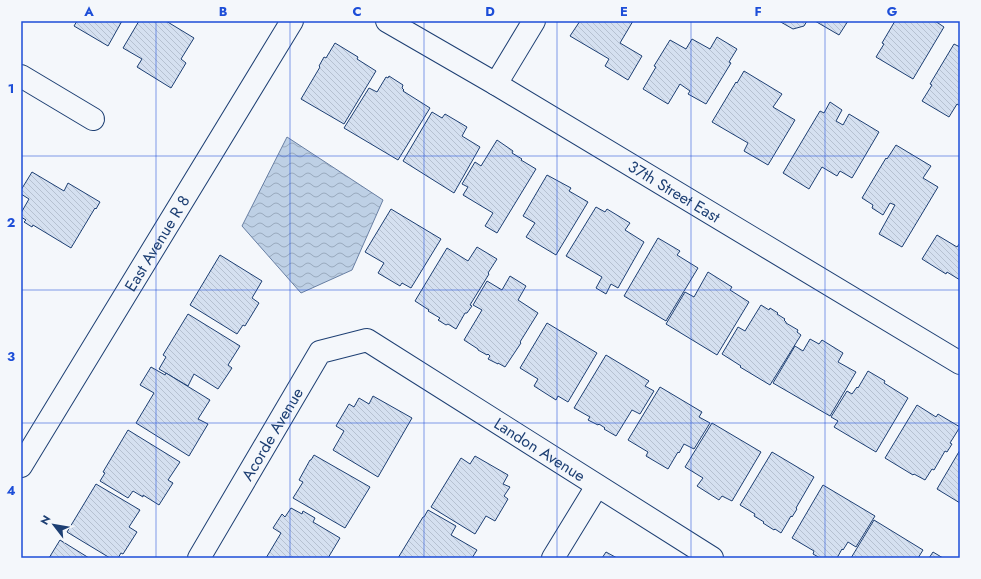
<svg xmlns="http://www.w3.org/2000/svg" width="981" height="579" font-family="Jost,sans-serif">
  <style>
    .water { fill: url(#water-waves); stroke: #687fa3 }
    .building { fill: url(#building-back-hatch); stroke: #1d3f73 }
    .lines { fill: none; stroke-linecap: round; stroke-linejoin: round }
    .minor-casing { stroke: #1d3f73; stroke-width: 24 }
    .minor { stroke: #f4f7fb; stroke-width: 22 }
    .grid { fill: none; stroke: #1d4ed8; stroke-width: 1; stroke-opacity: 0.55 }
    .labels { text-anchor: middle; stroke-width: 3; stroke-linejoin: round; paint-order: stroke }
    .street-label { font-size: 16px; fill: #1d3f73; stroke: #f4f7fb }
    .neatline { fill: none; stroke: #1d4ed8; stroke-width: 1.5 }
    .grid-label { font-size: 13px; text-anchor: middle; font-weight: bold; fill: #1d4ed8 }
  </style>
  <defs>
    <pattern id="water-waves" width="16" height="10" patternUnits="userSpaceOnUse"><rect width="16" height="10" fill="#bed0e5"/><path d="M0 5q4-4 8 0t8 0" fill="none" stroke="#9aaabe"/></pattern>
    <pattern id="building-back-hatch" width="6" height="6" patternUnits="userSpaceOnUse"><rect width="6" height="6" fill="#d5e0f0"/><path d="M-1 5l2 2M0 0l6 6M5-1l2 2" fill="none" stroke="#b6c1d1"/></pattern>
  </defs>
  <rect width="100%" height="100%" fill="#f4f7fb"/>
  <polygon class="water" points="287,137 383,200 352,270 301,293 242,226"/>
  <g class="building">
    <polygon points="77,21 122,21 108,46 74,26"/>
    <polygon points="139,21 166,21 194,38 181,59 186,63 171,88 137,67 142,59 123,48"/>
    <polygon points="580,21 633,21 620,43 642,56 628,80 605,66 609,59 570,36"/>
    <polygon points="779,21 807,21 804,26 793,29"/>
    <polygon points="815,21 848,21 839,35"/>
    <polygon points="895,21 935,21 944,27 913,79 876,57 884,44 882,43"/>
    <polygon points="717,37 737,49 729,62 731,63 706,104 688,94 690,91 680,84 668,104 643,89 656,67 654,66 670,40 686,49 692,39 710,49"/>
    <polygon points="335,43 358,57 357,59 376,71 344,124 301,99 320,67 319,66 324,57 326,58"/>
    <polygon points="954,44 960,47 960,106 957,104 949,117 922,101 932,85 930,84"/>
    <polygon points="744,71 782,94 773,107 795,120 768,165 744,151 748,143 712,122 736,82 737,83"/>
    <polygon points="389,76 403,85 402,88 404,90 403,91 430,108 398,160 344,128 369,88 377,92 386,77 388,78"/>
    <polygon points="830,102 842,110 836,121 843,125 849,114 879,132 852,178 840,171 837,176 822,167 809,189 783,173 820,111 824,113"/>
    <polygon points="432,112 442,118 445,114 467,127 462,136 480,147 454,193 403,161"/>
    <polygon points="497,140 513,151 512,153 522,159 521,160 536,169 497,233 485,226 493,213 463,195 468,187 462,184 475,162 481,166"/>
    <polygon points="896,145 931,166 923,178 938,187 902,247 879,234 895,205 890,203 883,215 872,208 873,205 862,198 886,158 887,159"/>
    <polygon points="32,172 64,191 68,183 100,202 96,209 95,208 71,248 33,225 32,227 24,222 26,220 21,217 21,213 29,199 21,194 21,190"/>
    <polygon points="547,175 571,188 569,191 588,202 556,255 526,237 535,223 523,216"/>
    <polygon points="596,207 605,212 607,209 630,223 625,230 644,242 618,288 611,284 606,294 596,288 602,277 566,256"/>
    <polygon points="391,209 441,239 411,288 402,283 400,286 378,273 384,263 365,252"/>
    <polygon points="937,235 957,247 960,243 960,280 947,272 946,274 922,259"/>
    <polygon points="658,238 680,251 677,255 698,268 666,321 624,296"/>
    <polygon points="477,247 497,259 488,273 489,274 470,305 472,306 467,313 465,313 456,329 448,324 446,325 438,320 440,318 428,311 429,310 415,301 447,248 468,261"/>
    <polygon points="220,255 262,281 252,298 259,303 245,326 243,325 237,334 190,305"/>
    <polygon points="708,272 732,287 730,290 749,302 717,355 666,324 685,292 694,297"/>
    <polygon points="510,276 526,286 518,300 538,313 520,342 521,343 505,367 498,363 498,364 488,359 490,356 488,354 487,355 478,350 478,349 464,340 482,310 473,305 487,281 502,290"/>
    <polygon points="761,305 769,310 770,308 778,313 777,314 785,319 784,320 786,322 786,323 798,330 797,332 801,335 770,385 740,367 741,366 722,354 738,327 745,331"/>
    <polygon points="188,314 240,346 228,365 232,368 218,389 194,374 188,386 159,369 166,357 163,355"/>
    <polygon points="547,323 597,353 568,402 558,396 556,400 534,386 538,379 520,368"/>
    <polygon points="810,339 819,344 822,340 843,353 838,362 856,372 830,416 773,383 795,346 803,351"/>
    <polygon points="606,355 649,381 645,386 654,391 640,414 632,410 616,436 604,429 605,428 599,424 598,425 588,420 590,417 574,408"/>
    <polygon points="151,367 165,375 166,373 210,400 198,419 208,424 189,456 136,423 154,393 140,385"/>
    <polygon points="868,371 885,381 884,383 908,398 876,452 834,427 838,421 831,417 847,391 852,394 857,387 858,388"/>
    <polygon points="660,387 702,412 699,417 710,423 694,449 684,444 679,453 678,452 668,469 646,456 648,452 628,440"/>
    <polygon points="373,396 412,418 378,477 333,450 344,431 336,426 349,404 354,407 359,398 369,404"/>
    <polygon points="917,405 936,417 938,414 960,427 950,443 952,444 947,452 945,451 934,470 932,469 925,480 914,474 913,475 885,458"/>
    <polygon points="712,423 761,452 732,501 722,496 719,500 697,486 703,478 685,467"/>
    <polygon points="128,430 180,462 168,480 173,483 159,505 143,495 143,497 133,491 128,498 100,481 105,473 103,472"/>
    <polygon points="960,450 960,503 937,489"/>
    <polygon points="772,452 814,477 796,508 797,509 792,517 791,516 781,533 775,529 774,530 763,523 764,522 754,516 755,514 740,505"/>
    <polygon points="314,455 370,487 345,528 293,498 303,482 299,480 310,460 311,460"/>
    <polygon points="475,456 508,475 503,484 510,487 504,496 508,499 495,521 486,516 475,534 431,507 461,458 470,464"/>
    <polygon points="96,484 140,510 129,527 137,532 123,554 121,553 118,558 110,558 67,532"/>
    <polygon points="823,485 875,516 856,547 848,542 843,550 842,549 837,558 820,558 813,554 814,551 792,538"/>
    <polygon points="291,508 302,514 303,511 315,518 313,522 340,538 328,558 266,558 281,533 273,528 282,514 285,517"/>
    <polygon points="428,510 456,526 451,535 477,550 472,558 398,558 423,517 424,517"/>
    <polygon points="874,520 923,550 918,558 851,558"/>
    <polygon points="60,540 89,558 49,558"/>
    <polygon points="606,552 617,558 602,558"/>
    <polygon points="933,552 943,558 929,558"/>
  </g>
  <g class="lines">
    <g class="minor-casing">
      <g id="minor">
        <path id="s1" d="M387,21L496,84L960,363"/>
        <polyline points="21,76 93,119"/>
        <polyline points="496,84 534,21"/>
        <path id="s2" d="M21,466L292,21"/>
        <path id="s3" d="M199,558L320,352L367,340L712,558"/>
        <polyline points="553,558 597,486"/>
      </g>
    </g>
    <use href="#minor" class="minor"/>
  </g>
  <path class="grid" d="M156,21V558M290,21V558M424,21V558M557,21V558M691,21V558M825,21V558M21,156H960M21,290H960M21,423H960"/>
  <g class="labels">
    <g class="street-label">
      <text dy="6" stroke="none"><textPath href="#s1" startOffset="334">37th Street East</textPath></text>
      <text dy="6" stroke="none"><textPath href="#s2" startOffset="261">East Avenue R 8</textPath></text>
      <text dy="6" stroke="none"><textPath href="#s3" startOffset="144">Acorde Avenue</textPath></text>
      <text dy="6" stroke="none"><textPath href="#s3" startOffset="492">Landon Avenue</textPath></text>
    </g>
  </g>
  <rect width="981" height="579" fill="none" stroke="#f4f7fb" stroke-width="44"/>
  <g transform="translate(54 525) rotate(301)" stroke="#f4f7fb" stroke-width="3" paint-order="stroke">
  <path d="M0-3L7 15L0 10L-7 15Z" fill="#1d3f73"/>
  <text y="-6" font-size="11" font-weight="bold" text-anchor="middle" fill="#1d3f73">N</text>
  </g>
  <rect x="22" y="22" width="937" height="535" class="neatline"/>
  <g class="grid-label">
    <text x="89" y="16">A</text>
    <text x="223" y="16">B</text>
    <text x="357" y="16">C</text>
    <text x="490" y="16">D</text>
    <text x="624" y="16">E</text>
    <text x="758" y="16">F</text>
    <text x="892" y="16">G</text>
    <text x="11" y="93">1</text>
    <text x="11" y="227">2</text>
    <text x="11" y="361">3</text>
    <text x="11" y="495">4</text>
  </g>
</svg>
